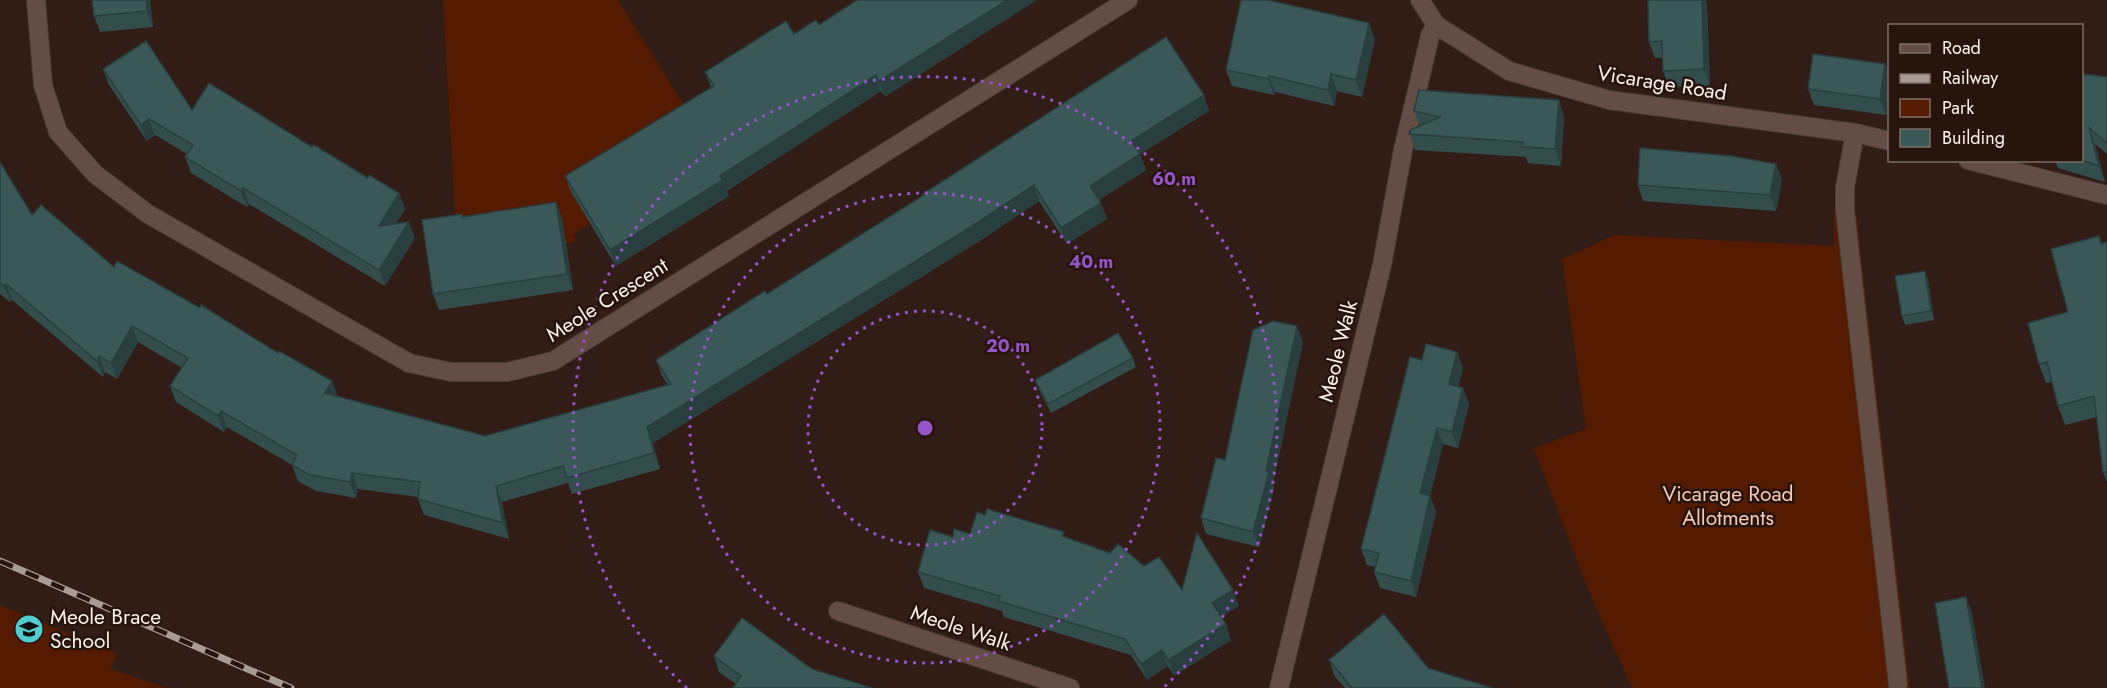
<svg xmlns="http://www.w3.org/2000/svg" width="2107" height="688" font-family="Jost,sans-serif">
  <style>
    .green { fill: #541b00 }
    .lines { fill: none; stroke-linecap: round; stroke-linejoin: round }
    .minor-casing { stroke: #4a3b36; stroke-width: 20 }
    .minor { stroke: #644d44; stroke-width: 18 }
    .rail-casing { stroke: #a89a94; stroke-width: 7 }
    .rail { stroke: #27140c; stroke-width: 4.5; stroke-dasharray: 14; stroke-linecap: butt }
    .wall { fill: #334c4c }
    .shaded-wall { fill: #293e3e }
    .building { fill: #3b5858; stroke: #293e3e; stroke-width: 1.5 }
    .ring { fill: none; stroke: #9554c8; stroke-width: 3; stroke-dasharray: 3 6 }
    .labels { text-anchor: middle; stroke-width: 5; stroke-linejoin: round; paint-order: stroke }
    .street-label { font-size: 21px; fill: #fdf2ed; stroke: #27140c }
    .park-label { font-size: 21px; fill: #f6c9b8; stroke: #27140c }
    .poi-label { font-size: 21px; fill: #fdf2ed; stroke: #27140c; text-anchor: start }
    .centre { fill: #9554c8; stroke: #27140c; stroke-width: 3 }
    .ring-label { font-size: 18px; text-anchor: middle; font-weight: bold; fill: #9554c8; stroke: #27140c; stroke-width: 5; stroke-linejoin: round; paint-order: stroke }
  </style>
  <rect width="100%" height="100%" fill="#311d16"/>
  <g class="green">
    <polygon points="443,0 618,0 692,118 571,192 590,223 574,234 576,241 566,244 562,218 456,232"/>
    <polygon points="1834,209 1856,211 1910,688 1632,688 1588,589 1534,448 1586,429 1562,259 1615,235 1834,246"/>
    <polygon points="0,605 116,653 111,669 166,688 0,688"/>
  </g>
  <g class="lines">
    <g class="minor-casing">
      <g id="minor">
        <polyline points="36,0 43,85 58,132 95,174 148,214 409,363 451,372 507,372 553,361 1128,0"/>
        <polyline points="1420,0 1436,25 1509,71 1609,100 1855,133 1890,141"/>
        <polyline points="1855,133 1845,187 1845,210 1898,684"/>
        <polyline points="1968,160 2107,195"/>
        <polyline points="838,611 1070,688"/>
        <polyline points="1279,688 1382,265 1403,150 1430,36 1436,25"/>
      </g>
    </g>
    <use href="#minor" class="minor"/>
    <g class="rail-casing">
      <polyline id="rail" points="0,561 291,688"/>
    </g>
    <use href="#rail" class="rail"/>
  </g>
  <g class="wall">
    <polygon points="150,0 153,27 100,32 94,16"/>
    <polygon points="857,0 885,97 881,91 727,191 729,196 616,266 571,192 565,176 711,87 705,72 819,25"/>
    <polygon points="1648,0 1705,0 1707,5 1710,86 1669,87 1663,71 1662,58 1655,58 1649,42"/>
    <polygon points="1375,39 1362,97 1337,91 1334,106 1275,92 1274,95 1232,86 1226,70"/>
    <polygon points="1885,64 1890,76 1890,91 1886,115 1814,105 1808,89"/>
    <polygon points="103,69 192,110 312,147 368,178 399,193 405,209 396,224 415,238 385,286 249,204 247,207 191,173 185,157 187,154 155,135 147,141 109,85"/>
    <polygon points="2082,74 2107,77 2107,154 2095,144 2105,182 2058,168 2055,160 2082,160"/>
    <polygon points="1204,95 1209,111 1140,154 1146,170 1099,200 1107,219 1067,244 1039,201 978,242 653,443 660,469 572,494 568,483 502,502 509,539 424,515 418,499 418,497 358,489 356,498 316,491 298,481 292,465 227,427 224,432 176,402 170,386 182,368 138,342 117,379 105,372 103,377 12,300 10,302 0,294 0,162 32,215 114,267 332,381 337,396 485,436 668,385 662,376 656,360 767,294"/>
    <polygon points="1414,111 1564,116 1561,166 1528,163 1526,157 1415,150 1409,134 1420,125"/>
    <polygon points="1776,164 1782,180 1776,211 1643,201 1638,185"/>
    <polygon points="462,214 463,217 562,218 573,290 439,310 433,294"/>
    <polygon points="2099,236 2102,244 2107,242 2107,482 2103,472 2097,417 2065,425 2058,406 2052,382 2046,383 2039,364 2068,312"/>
    <polygon points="1925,271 1928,280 1934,320 1905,325 1902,316"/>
    <polygon points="1303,342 1273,483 1274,488 1259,547 1206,534 1201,518 1225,460"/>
    <polygon points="1457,352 1463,368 1458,387 1469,404 1458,448 1443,444 1430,496 1436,512 1416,597 1380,588 1374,572 1376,567 1367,565 1361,549 1422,360"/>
    <polygon points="1133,358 1136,367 1051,413 1038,388 1035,380"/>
    <polygon points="970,534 1066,538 1144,566 1182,590 1239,606 1221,617 1231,640 1174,676 1168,666 1147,680 1131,655 1004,617 1002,611 924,588 918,572 953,537"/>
    <polygon points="714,656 812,669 736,684 719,672"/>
    <polygon points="1329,660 1428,668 1492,688 1345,688 1335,677"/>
  </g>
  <g class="shaded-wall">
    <polygon points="146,0 150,0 153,27 147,11"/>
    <polygon points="1007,0 1037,0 885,97 879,81"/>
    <polygon points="1702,0 1705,0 1707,5 1710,86 1704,69"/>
    <polygon points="1369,23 1375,39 1362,97 1356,80"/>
    <polygon points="1885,64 1890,76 1890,91 1886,115 1880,99"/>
    <polygon points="1331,74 1337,91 1334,106 1328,90"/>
    <polygon points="876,75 881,91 727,191 729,196 616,266 610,250 720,176"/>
    <polygon points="1269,76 1275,92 1274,95 1268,79"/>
    <polygon points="1204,95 1209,111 1140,154 1146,170 1096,202 1090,186 1131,141"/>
    <polygon points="1559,100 1564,116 1561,166 1555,149"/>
    <polygon points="149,119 155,135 147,141 141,125"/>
    <polygon points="2089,128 2095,144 2105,182 2099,166"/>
    <polygon points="1776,164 1782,180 1776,211 1770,195"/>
    <polygon points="1034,185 1039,201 978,242 653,443 660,469 654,453 647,427"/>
    <polygon points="243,188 249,204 247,207 241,191"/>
    <polygon points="399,193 405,209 385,242 379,226"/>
    <polygon points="556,202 562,218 573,290 567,274"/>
    <polygon points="1101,203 1107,219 1067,244 1061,228"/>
    <polygon points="409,222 415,238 385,286 379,270"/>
    <polygon points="1925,271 1928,280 1934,320 1931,311"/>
    <polygon points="6,284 12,300 10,302 4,286"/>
    <polygon points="132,326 138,342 117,379 111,363"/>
    <polygon points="1297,326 1303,342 1273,483 1274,488 1259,547 1253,532"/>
    <polygon points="1457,352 1463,368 1455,400 1449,384"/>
    <polygon points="99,356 105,372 103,377 97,361"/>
    <polygon points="332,381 338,397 325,393"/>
    <polygon points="1463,388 1469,404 1458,448 1452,432"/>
    <polygon points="221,411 227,427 224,432 218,416"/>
    <polygon points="1437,428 1443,444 1426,510 1420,493"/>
    <polygon points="352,473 358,489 356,498 350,482"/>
    <polygon points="496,486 502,502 509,539 503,523"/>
    <polygon points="1430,496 1436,512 1416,597 1411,581"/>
    <polygon points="1233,590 1239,606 1218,619 1212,603"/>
    <polygon points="1966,597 1972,613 1985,688 1982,688"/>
    <polygon points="1226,624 1231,640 1174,676 1168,660"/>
    <polygon points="1162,650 1168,666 1147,680 1141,664"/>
  </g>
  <g class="building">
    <polygon points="92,0 146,0 147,11 94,16"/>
    <polygon points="857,0 1007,0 879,81 876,75 720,176 723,180 610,250 565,176 714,86 705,72 786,21 794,34 816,20 819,25"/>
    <polygon points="1241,0 1268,0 1369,23 1356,80 1331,74 1328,90 1269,76 1268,79 1226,70"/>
    <polygon points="1648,0 1702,0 1704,69 1663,71 1662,41 1649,42"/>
    <polygon points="1166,37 1204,95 1131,141 1140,154 1090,186 1101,203 1061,228 1034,185 972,226 647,427 654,453 567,478 563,466 496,486 503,523 418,499 420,482 352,473 350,482 310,475 292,465 297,455 221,411 218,416 170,386 188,358 132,326 111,363 99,356 97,361 6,284 4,286 0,283 0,162 32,215 41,205 114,267 117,261 200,308 201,305 278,353 279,351 332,381 325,393 485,436 671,384 656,360 765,291 767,294 924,195 923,194"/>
    <polygon points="146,41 192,110 209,83 312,147 314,145 368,178 369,175 399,193 379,226 409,222 379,270 243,188 241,191 185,157 193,145 149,119 141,125 103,69"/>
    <polygon points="1813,54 1885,64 1880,99 1808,89"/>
    <polygon points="2082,74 2107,77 2107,143 2089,128 2099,166 2081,160"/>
    <polygon points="1419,90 1559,100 1555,149 1522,147 1523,142 1409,134 1410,130 1440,117 1414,111"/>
    <polygon points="1640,148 1732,156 1776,164 1770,195 1638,185"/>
    <polygon points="556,202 567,274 433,294 422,220 462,214 462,217"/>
    <polygon points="2099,236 2101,244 2107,242 2107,472 2103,472 2094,396 2058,406 2047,362 2039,364 2028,323 2068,312 2051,249"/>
    <polygon points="1925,271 1931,311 1902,316 1895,276"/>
    <polygon points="1273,321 1297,326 1266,471 1269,472 1253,532 1201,518 1216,458 1225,460 1253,330"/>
    <polygon points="1118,333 1133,358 1048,404 1035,380"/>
    <polygon points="1426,344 1457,352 1449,384 1463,388 1452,432 1437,428 1420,493 1430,496 1411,581 1374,572 1379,553 1361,549 1410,357 1422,360"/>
    <polygon points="987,509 1064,532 1062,536 1110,553 1118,544 1144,566 1159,557 1182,590 1197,533 1233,590 1212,603 1226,624 1168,660 1162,650 1141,664 1125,639 998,601 1000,596 918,572 930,530 953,537 954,529 970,534 977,512 985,515"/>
    <polygon points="1966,597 1982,688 1949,688 1935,603"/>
    <polygon points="1384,614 1428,668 1492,688 1352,688 1329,660"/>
    <polygon points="742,618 812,669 872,688 733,688 741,676 714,656"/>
  </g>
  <g class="ring">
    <circle cx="925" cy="428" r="117"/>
    <circle cx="925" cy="428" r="235"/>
    <path d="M687 688A352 352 0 1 1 1163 688"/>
  </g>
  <defs>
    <g id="school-disc" transform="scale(1.5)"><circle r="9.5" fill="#52cdcf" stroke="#27140c"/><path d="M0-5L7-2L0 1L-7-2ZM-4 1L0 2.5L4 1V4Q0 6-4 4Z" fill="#111"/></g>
  </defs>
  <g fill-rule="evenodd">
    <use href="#school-disc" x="29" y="629"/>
  </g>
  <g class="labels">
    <g class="street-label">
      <text transform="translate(1662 83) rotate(9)" y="7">Vicarage Road</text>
      <text transform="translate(607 300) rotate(-32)" y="7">Meole Crescent</text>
      <text transform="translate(1338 351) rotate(-76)" y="7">Meole Walk</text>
      <text transform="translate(961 628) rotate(18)" y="7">Meole Walk</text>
    </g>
    <g class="park-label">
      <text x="1728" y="501">Vicarage Road<tspan x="1728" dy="24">Allotments</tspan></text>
    </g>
    <g class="poi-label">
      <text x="50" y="624">Meole Brace<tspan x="50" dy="24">School</tspan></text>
    </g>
  </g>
  <circle cx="925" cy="428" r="9" class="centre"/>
  <g class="ring-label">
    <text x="1174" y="185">60 m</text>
    <text x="1091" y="268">40 m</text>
    <text x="1008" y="352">20 m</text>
  </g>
  <rect x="1888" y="24" width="195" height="138" fill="#27140c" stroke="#7d6d66" stroke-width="1.5"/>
  <rect x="1900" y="44" width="30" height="9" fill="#644d44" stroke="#7d6d66" stroke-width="1.5"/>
  <text x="1942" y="54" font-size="18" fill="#fdf2ed">Road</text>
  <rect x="1900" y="74" width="30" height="9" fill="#a89a94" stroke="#7d6d66" stroke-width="1.5"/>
  <text x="1942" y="84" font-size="18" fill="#fdf2ed">Railway</text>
  <rect x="1900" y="99" width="30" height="18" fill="#541b00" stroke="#7d6d66" stroke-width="1.5"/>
  <text x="1942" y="114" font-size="18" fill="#fdf2ed">Park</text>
  <rect x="1900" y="129" width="30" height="18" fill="#3b5858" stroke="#7d6d66" stroke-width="1.5"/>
  <text x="1942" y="144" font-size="18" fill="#fdf2ed">Building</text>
</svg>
